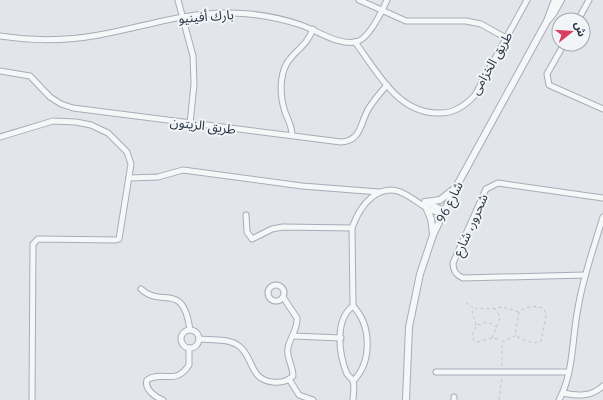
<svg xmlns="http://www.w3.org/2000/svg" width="603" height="400" font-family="'IBM Plex Sans','Noto Sans Arabic',sans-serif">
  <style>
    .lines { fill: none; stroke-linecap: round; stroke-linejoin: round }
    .minor-casing { stroke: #a7adb6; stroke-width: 7 }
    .tertiary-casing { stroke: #a7adb6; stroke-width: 8 }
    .path { stroke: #c0c4ca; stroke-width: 1; stroke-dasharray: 3 3; stroke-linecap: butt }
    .minor { stroke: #f5f7f9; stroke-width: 5 }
    .tertiary { stroke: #f5f7f9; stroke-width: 6 }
    .labels { text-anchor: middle; stroke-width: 4; stroke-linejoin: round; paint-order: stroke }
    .street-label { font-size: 13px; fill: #293445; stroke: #f2f5f8 }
  </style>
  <rect width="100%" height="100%" fill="#e2e6eb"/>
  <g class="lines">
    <g class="minor-casing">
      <g id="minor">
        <polyline points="178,0 193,56 194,84 190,124"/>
        <polyline points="359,0 406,21 466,21 481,24 506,38"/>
        <polyline points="578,20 589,0"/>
        <path d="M0,36C33,41 66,41 99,35C144,27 184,12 230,13C255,13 277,17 301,25C318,31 337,45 355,42C368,41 382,11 387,0"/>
        <path d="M355,42C377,71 397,113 438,113C453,114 465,106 475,95L527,0"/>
        <polyline points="564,44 547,74 549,85 603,109"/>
        <path d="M0,71L30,76L50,97L61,104L73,108L341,142C362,141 360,122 369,108C374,100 381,92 387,85"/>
        <path d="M292,135C292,126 288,120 285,112C280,97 279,77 287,63C296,49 306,47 313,29"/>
        <polyline points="0,137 53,121 76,122 91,125 108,133 127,152 131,164 119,239 116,240 38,239 33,244 32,400"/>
        <polyline points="129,178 158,177 183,170 302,186 379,192"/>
        <polyline points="426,202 445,211"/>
        <polyline points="246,215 247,232 252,239 272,229 283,227 352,228"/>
        <path d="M585,275L463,278C456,275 453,271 453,263L486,189L498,183L603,198"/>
        <circle cx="276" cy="293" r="8"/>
        <path d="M141,289C162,309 183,280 190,330"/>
        <circle cx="190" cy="339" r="9"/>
        <polyline points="293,336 341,338"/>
        <path d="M199,339C211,340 228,338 239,346C254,357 249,380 273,382C281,383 288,381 293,376C293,366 286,357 288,348C290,337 298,329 297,318L283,297"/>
        <polyline points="436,372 568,372"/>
        <polyline points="289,379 299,395 313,400"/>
        <path d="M353,381C372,362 372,326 353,306"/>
        <path d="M563,393C578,396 591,397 603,386"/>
        <path d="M163,400C155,397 144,389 147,380C161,370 176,386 189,365V348"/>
        <path d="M353,400C353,395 355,386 353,381C352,379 349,376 347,374C339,355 334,320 353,306L352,228C357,215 362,205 372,197C402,175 417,212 443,213"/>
        <polyline points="454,400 454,397"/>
        <path d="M559,400C574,373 572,337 578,308C583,277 594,247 603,217"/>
      </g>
    </g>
    <g class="tertiary-casing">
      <g id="tertiary">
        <polyline points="548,20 553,14 561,0"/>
        <polyline points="425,202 440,200 454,189"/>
        <polyline points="426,207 431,219 433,234"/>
        <polyline points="406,400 409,327 420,274 433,235 455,189 547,21 555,0"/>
      </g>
    </g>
    <g class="path">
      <polyline points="466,303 470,305 473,308"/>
      <polyline points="476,325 472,311 476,308 491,309 503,307 518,312"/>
      <polyline points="497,327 488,322 477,325 473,332 473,339 477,342 493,338 501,340"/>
      <path d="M492,338C495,327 505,319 495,309"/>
      <path d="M502,366V342L515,336L519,312C525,306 537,305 544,309L546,316L541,341C532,345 523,340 515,335"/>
      <polyline points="499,400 502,377"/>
    </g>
    <use href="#minor" class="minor"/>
    <use href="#tertiary" class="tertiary"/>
  </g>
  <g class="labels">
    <g class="street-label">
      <text transform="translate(206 16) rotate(-4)" y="5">بارك أفينيو</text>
      <text transform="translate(491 63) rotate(-60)" y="5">طريق الخزامى</text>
      <text transform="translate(203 125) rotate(7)" y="5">طريق الزيتون</text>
      <text transform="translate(449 202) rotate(-64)" y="5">شارع 96</text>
      <text transform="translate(470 225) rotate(-66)" y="5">شحرور، شارع</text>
    </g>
  </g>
  <g transform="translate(571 32) rotate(73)"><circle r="19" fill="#f2f5f8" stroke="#a2a8b0"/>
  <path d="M0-3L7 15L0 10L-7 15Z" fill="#d83f5e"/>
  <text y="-6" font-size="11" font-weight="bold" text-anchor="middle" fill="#293445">ش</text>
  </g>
</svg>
